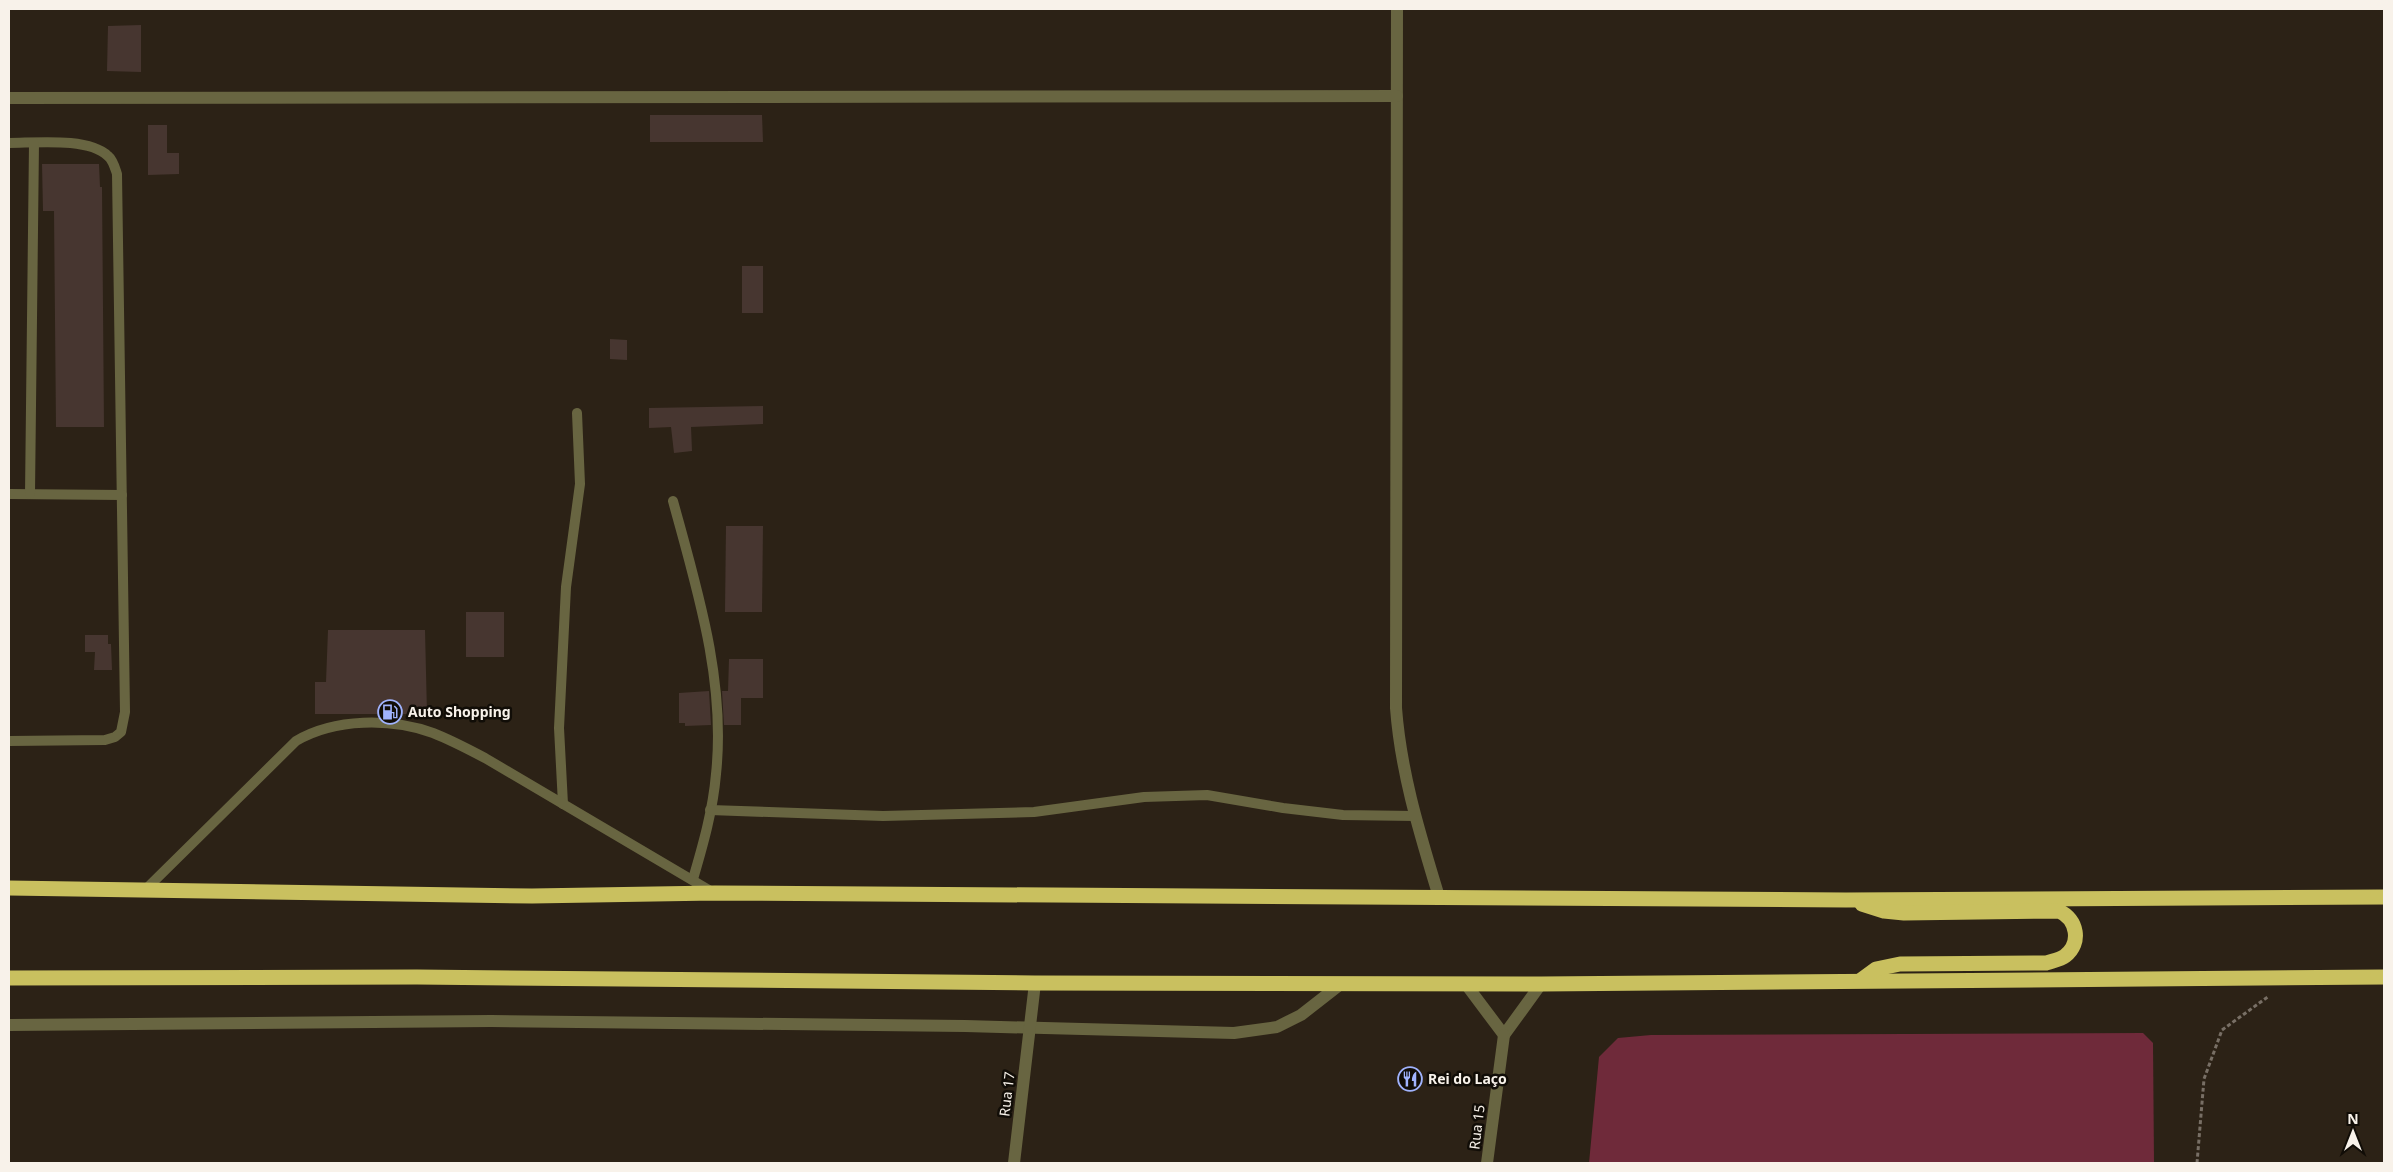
<svg xmlns="http://www.w3.org/2000/svg" width="2393" height="1172" font-family="'Noto Sans',sans-serif">
  <style>
    .green { fill: #6f2a3a }
    .building { fill: #473630 }
    .lines { fill: none; stroke-linecap: round; stroke-linejoin: round }
    .path { stroke: #786f65; stroke-width: 3; stroke-dasharray: 4 2.5; stroke-linecap: butt }
    .lane { stroke: #686541; stroke-width: 10 }
    .street { stroke: #686541; stroke-width: 12 }
    .highway { stroke: #c9c05f; stroke-width: 15 }
    .labels { text-anchor: middle; stroke-width: 5; stroke-linejoin: round; paint-order: stroke }
    .poi-label { font-size: 14px; font-weight: bold; fill: #f8f2ea; stroke: #110d07; text-anchor: start }
    .street-label { font-size: 14px; fill: #f8f2ea; stroke: #110d07 }
  </style>
  <rect width="100%" height="100%" fill="#2c2216"/>
  <polygon class="green" points="2143,1033 2153,1043 2154,1163 1589,1163 1599,1057 1618,1038 1651,1035"/>
  <g class="building">
    <polygon points="141,25 141,72 107,71 108,26"/>
    <polygon points="650,115 762,115 763,142 650,142"/>
    <polygon points="148,125 167,125 167,153 179,153 179,174 148,175"/>
    <polygon points="42,164 99,164 100,187 102,187 104,427 56,427 54,211 43,211"/>
    <rect x="742" y="266" width="21" height="47"/>
    <polygon points="610,339 627,340 627,360 610,359"/>
    <polygon points="763,406 763,424 691,427 692,451 674,453 671,427 649,428 649,408"/>
    <polygon points="726,526 763,526 762,612 725,612"/>
    <rect x="466" y="612" width="38" height="45"/>
    <polygon points="328,630 425,630 427,714 315,714 315,682 326,682"/>
    <polygon points="85,635 108,635 108,644 111,644 112,670 94,670 95,652 85,652"/>
    <polygon points="729,659 763,659 763,698 741,698 741,725 724,725 722,691 728,691"/>
    <polygon points="709,691 711,725 685,726 685,723 679,723 679,693"/>
  </g>
  <g class="lines">
    <polyline class="path" points="2197,1163 2204,1079 2222,1030 2269,996"/>
    <g class="lane">
      <path d="M9,143C35,143 88,137 108,156C113,160 115,168 117,174L125,712L121,732L115,737L105,740L9,741"/>
      <polyline points="9,494 122,495"/>
      <polyline points="30,494 34,143"/>
      <path d="M673,501C697,589 726,681 716,774C713,810 703,845 693,879"/>
      <polyline points="563,804 559,728 566,587 580,484 577,413"/>
      <polyline points="710,810 883,816 1034,812 1144,797 1207,795 1283,808 1343,815 1414,816"/>
      <path d="M146,889L296,741C335,718 391,718 433,733C451,740 468,749 485,758L714,893"/>
    </g>
    <g class="street">
      <path d="M1397,9L1396,708C1401,774 1420,834 1439,897"/>
      <polyline points="9,98 1397,96"/>
      <polyline points="1465,983 1504,1035 1541,984"/>
      <polyline points="9,1025 491,1021 965,1026 1234,1033 1277,1027 1301,1015 1342,983"/>
      <polyline points="1014,1163 1035,983"/>
      <polyline points="1487,1163 1504,1035"/>
    </g>
    <g class="highway">
      <polyline points="9,888 532,896 715,893 1846,900 2384,897"/>
      <polyline points="9,978 417,977 1035,983 1541,984 2384,977"/>
      <path d="M1861,980L1876,969L1900,964L2046,963C2051,961 2060,960 2065,956C2082,943 2077,919 2059,911L1904,913L1884,911L1862,904"/>
    </g>
  </g>
  <defs>
    <g id="fuel-ring" transform="scale(1.25)"><circle r="9.5" fill="#110d07" stroke="#a0b3fd" stroke-width="1.5"/><path d="M-5.5-6h7V0h2V4h1.3V-2.5L3-4.5l.8-.8L6-3V5H2.5V1h-1V6h-7ZM-4.2-4.7v3.2H.2V-4.7Z" fill="#a0b3fd"/></g>
    <g id="restaurant-ring" transform="scale(1.25)"><circle r="9.5" fill="#110d07" stroke="#a0b3fd" stroke-width="1.5"/><path d="M-5-6h1v4h1v-4h1v4h1v-4h1v5L-1.5 .5V6h-2V.5L-5-1ZM5-6V6H3V1.5H1.5Q1.5-4 5-6Z" fill="#a0b3fd"/></g>
  </defs>
  <g fill-rule="evenodd">
    <use href="#fuel-ring" x="390" y="712"/>
    <use href="#restaurant-ring" x="1410" y="1079"/>
  </g>
  <g class="labels">
    <g class="poi-label">
      <text x="408" y="717">Auto Shopping</text>
      <text x="1428" y="1084">Rei do Laço</text>
    </g>
    <g class="street-label">
      <text transform="translate(1007 1094) rotate(-83)" y="5">Rua 17</text>
      <text transform="translate(1477 1127) rotate(-83)" y="5">Rua 15</text>
    </g>
  </g>
  <rect width="2393" height="1172" fill="none" stroke="#f8f2ea" stroke-width="20"/>
  <g transform="translate(2353 1132)" stroke="#110d07" stroke-width="4" paint-order="stroke">
  <path d="M0-4L9 19L0 12L-9 19Z" fill="#f8f2ea"/>
  <text y="-8" font-size="14" font-weight="bold" text-anchor="middle" fill="#f8f2ea">N</text>
  </g>
</svg>
